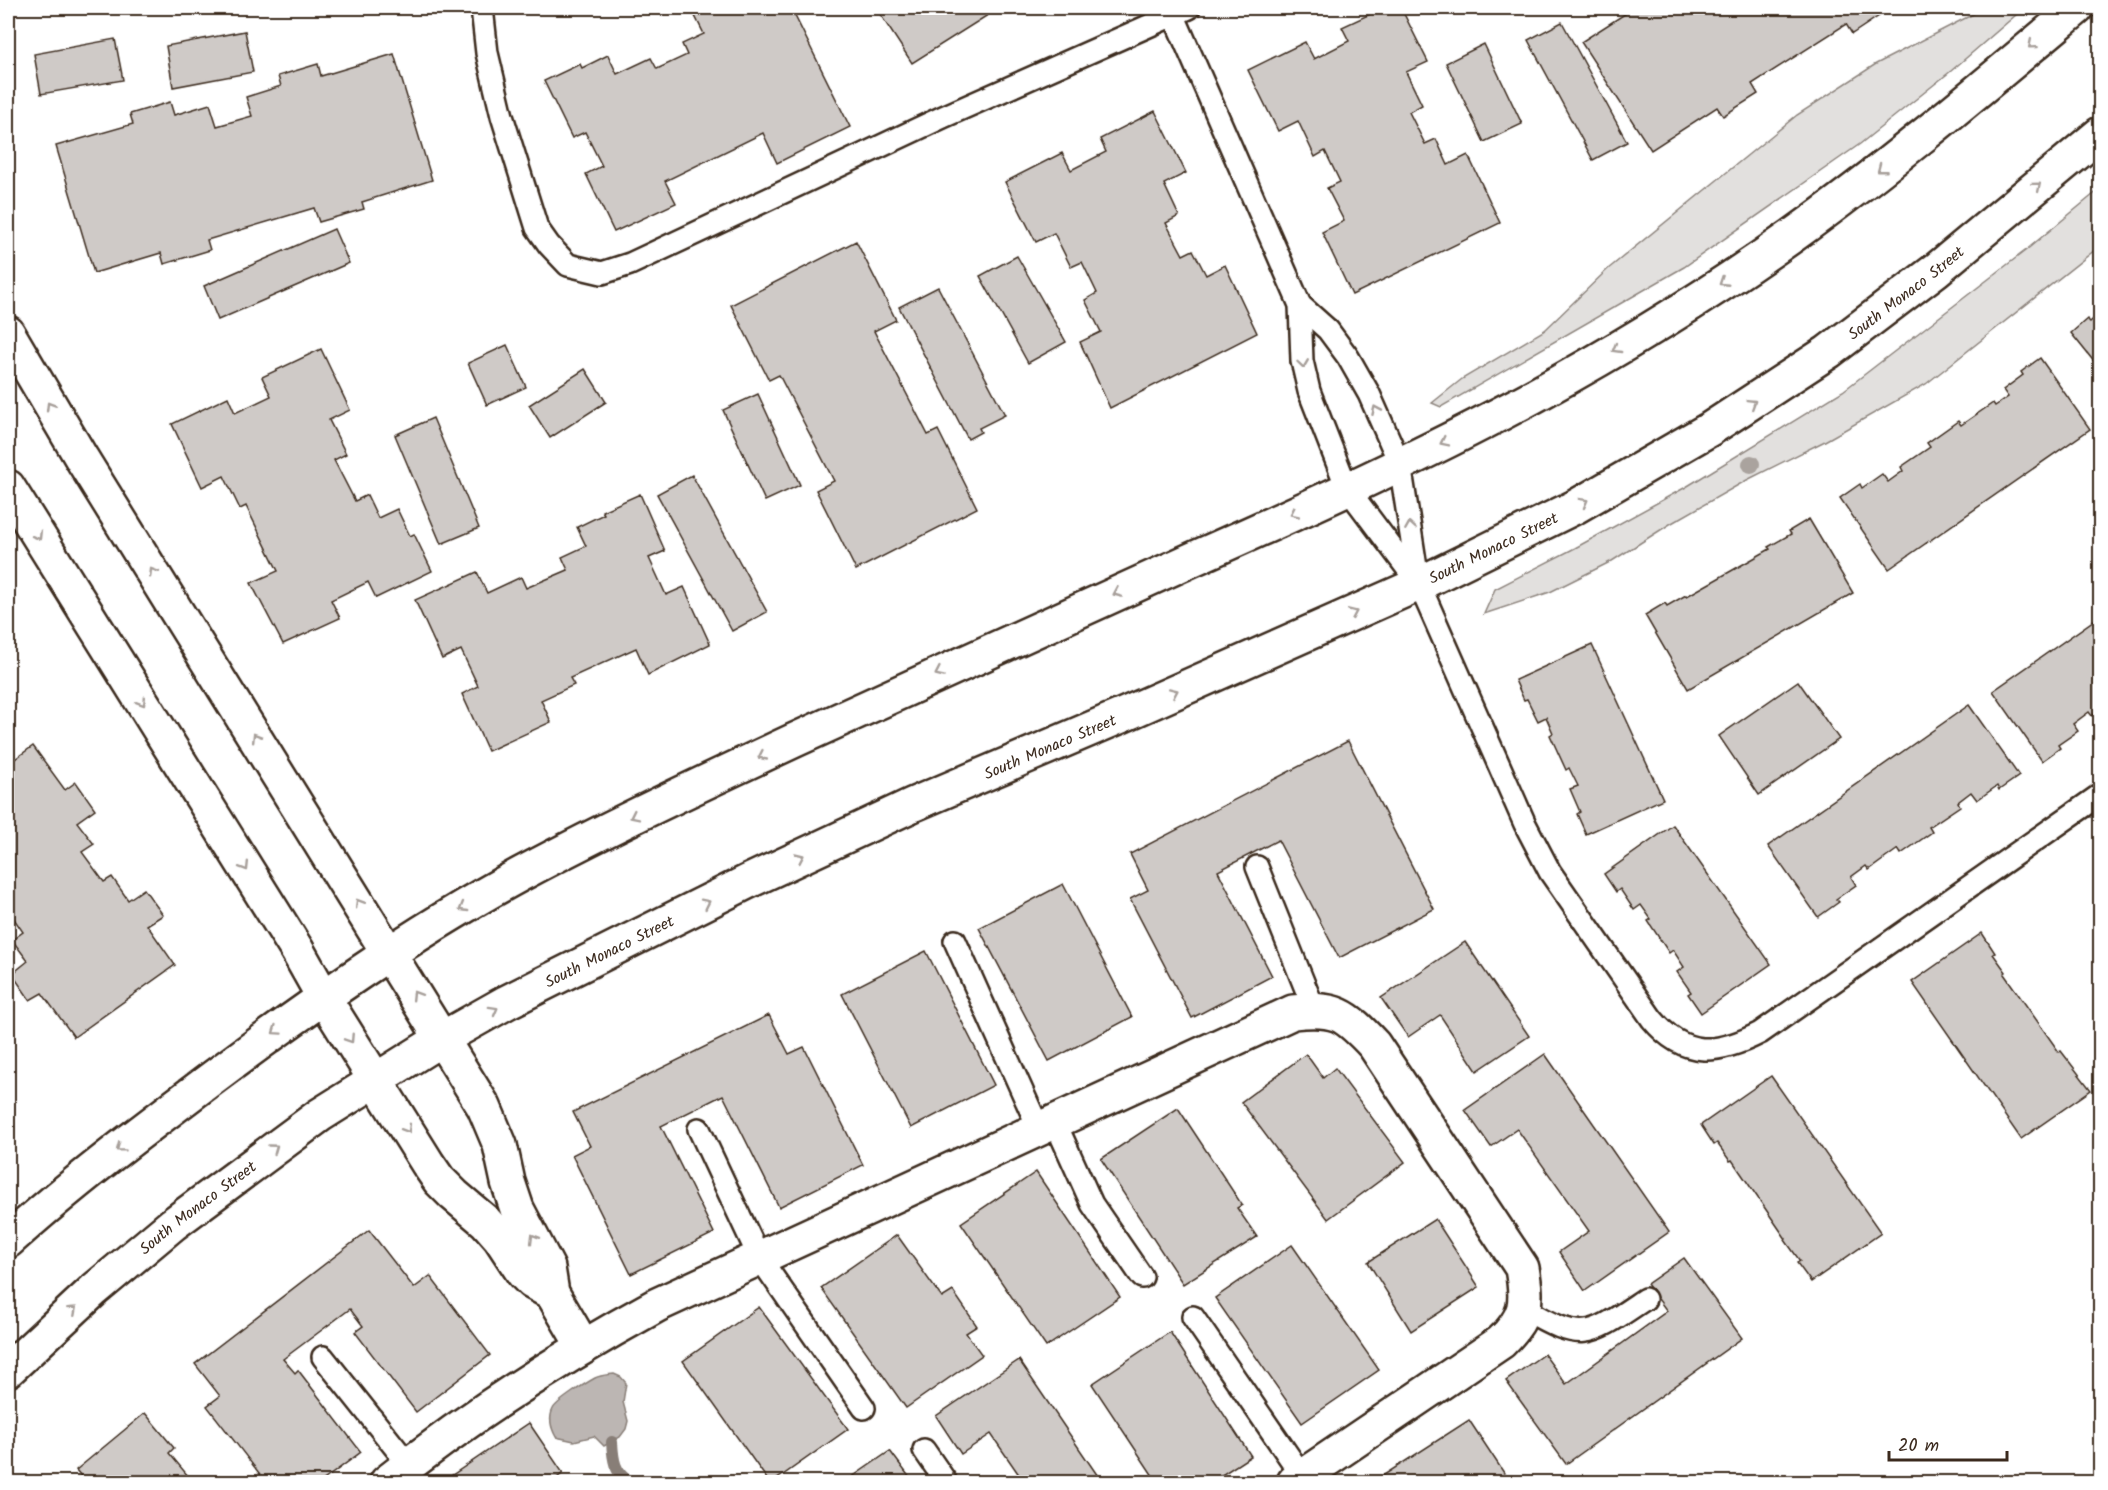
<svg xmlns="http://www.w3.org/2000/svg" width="2108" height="1490" font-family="Kalam,sans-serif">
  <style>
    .green { fill: #e2e0de; stroke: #8e857e; stroke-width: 1.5 }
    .water { fill: #bcb6b3; stroke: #887e77; stroke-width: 1.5 }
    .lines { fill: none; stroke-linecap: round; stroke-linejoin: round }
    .stream { stroke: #887e77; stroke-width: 12 }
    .building { fill: #cfcac7; stroke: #3b2a1e; stroke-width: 1.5 }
    .service-casing { stroke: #3b2a1e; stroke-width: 26 }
    .minor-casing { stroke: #3b2a1e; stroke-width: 38 }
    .secondary-casing { stroke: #3b2a1e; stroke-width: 38 }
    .service { stroke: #fff; stroke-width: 21 }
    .minor { stroke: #fff; stroke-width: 33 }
    .secondary { stroke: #fff; stroke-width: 33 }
    .tree { fill: #aaa39e }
    .oneway { stroke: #a79f9a }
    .labels { text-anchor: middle; stroke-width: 6; stroke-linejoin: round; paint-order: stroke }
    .street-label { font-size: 16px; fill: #3b2a1e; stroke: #fff }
  </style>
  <rect width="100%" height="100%" fill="#fff"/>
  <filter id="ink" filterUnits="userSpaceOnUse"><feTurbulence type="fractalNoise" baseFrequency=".0167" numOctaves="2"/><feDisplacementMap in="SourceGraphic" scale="12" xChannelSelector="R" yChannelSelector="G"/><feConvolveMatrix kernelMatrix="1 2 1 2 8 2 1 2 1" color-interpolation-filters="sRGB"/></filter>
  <g filter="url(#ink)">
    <g class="green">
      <polygon points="1985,8 2024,8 1951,71 1860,144 1684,267 1441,407 1432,403 1462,379 1545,330 1608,269 1797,115 1876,64"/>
      <polygon points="2100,189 2100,246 1926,384 1823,442 1747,480 1670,524 1612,561 1550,592 1484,614 1495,589 1575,548 1686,487 1843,391 2025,251"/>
    </g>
    <path class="water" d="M614,1374L621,1377L626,1383L623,1402L628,1421L626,1429L620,1437L604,1446L594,1436L574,1441L556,1437C551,1428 548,1419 553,1409C556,1402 586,1383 595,1378C601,1375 607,1375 614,1374Z"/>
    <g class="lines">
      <path class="stream" d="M612,1442C613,1459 614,1473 630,1482"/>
    </g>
    <g class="building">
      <polygon points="701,8 791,8 850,127 777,163 763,133 665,181 676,203 614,232 586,174 602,166 585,132 572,138 544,81 580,64 582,68 608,55 617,74 651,58 657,69 687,55 682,44 704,34 693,12"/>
      <polygon points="876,8 999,8 912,63"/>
      <polygon points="1383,8 1401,8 1428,62 1406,72 1422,105 1409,112 1425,144 1436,139 1448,165 1468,155 1500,223 1352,295 1322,232 1344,221 1327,188 1340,182 1325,151 1315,157 1298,121 1278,131 1248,70 1305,42 1314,59 1349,41 1342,27"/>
      <polygon points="1634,8 1891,8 1852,34 1846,24 1752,84 1758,94 1723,116 1717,107 1651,150 1581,42"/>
      <polygon points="1562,22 1627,142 1593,160 1528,40"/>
      <polygon points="245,31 253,72 173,87 166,46"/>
      <polygon points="115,39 123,80 41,94 34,54"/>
      <polygon points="1484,44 1522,124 1484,142 1446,63"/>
      <polygon points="394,54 432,180 362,202 364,209 319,222 314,208 207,240 210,250 164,264 161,253 94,273 56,146 133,124 130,114 170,102 174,115 210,104 217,126 252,116 246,97 281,86 278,76 318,64 321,76"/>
      <polygon points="1155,111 1186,173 1164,184 1179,216 1166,223 1183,255 1193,250 1206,275 1225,265 1257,333 1110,408 1080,342 1101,332 1085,300 1097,293 1082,262 1071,267 1054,233 1036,242 1005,182 1062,153 1071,170 1106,152 1100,139"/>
      <polygon points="334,229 349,263 218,320 204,286"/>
      <polygon points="856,241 896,320 874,331 928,435 938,430 977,508 856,570 816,490 834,481 779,375 769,380 731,305"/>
      <polygon points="1017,256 1066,342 1028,363 980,276"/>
      <polygon points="938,287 1005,415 979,428 981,432 968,439 899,307"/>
      <polygon points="2100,313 2100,369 2071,333 2087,319 2090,322"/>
      <polygon points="507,345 526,387 487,405 468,363"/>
      <polygon points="321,349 350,410 329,420 346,454 334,460 355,501 367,495 378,518 397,509 410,536 414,534 432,571 376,598 368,582 331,600 340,618 283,644 251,583 278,571 246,506 240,509 224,476 202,487 172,424 228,397 235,413 271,396 262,377"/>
      <polygon points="2040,358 2090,429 1889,569 1840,498 1860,484 1862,488 1882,474 1888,482 1903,471 1901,467 1930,447 1927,443 1958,421 1961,425 1993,403 1995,406 2008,397 2003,390 2023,375 2021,372"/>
      <polygon points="585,369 606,402 550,438 529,405"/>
      <polygon points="758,394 800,485 765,501 723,410"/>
      <polygon points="433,418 479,528 441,544 395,435"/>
      <polygon points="692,475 767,612 732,631 657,494"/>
      <polygon points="640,494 665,551 649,558 666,595 684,587 710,644 648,675 636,648 570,678 574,685 541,700 551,722 488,751 462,694 478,686 461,650 442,659 415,600 477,572 487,593 521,577 526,588 568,570 562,557 586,546 577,527 604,514 602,511"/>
      <polygon points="1809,519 1853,593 1688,689 1645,615 1665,603 1667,606 1686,595 1687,596 1770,549 1768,547 1791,534 1789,531"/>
      <polygon points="2100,616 2100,709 2092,716 2089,712 2073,724 2078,731 2058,745 2060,748 2042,761 1993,691"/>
      <polygon points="1592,645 1663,799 1586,834 1577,814 1580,812 1570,789 1578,786 1569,768 1566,770 1550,735 1553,733 1546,717 1538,721 1527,699 1524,700 1515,680"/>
      <polygon points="1798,681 1839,739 1759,795 1719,736"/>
      <polygon points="1969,705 2019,776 1999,790 1997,786 1977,800 1971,792 1958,802 1960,806 1929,827 1932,832 1901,854 1898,849 1869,870 1866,866 1851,877 1856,885 1836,899 1839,902 1818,917 1768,846"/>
      <polygon points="1348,741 1434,909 1339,958 1278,840 1218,871 1272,976 1192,1018 1130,899 1148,890 1130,854"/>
      <polygon points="33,746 65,790 76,782 95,809 77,822 94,844 82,852 104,882 112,877 128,900 144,889 163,915 147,925 175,965 74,1037 42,993 30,1000 12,974 28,961 12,940 23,932 8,910 8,764"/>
      <polygon points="1673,825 1771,964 1701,1013 1688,994 1691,992 1677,972 1684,967 1673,950 1669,953 1648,921 1651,919 1641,905 1634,910 1620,889 1616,892 1604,874"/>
      <polygon points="1063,884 1132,1017 1049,1061 979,928"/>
      <polygon points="1982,933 1995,953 1993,954 2006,972 2004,974 2059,1052 2061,1051 2091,1090 2021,1139 1912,982"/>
      <polygon points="1465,942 1529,1036 1477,1071 1440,1015 1408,1037 1381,998"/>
      <polygon points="926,951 994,1085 911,1128 842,994"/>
      <polygon points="769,1015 789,1054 804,1047 863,1165 779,1207 723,1095 661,1126 714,1233 631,1274 572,1155 590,1146 573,1112"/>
      <polygon points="1306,1054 1323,1078 1335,1068 1405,1162 1328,1219 1241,1102"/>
      <polygon points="1545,1054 1669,1232 1585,1291 1559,1252 1589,1231 1517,1129 1491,1147 1465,1110"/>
      <polygon points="1771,1076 1881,1233 1811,1282 1797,1263 1800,1261 1785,1240 1786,1239 1732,1160 1730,1161 1717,1143 1714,1145 1701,1125"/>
      <polygon points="1178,1108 1242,1205 1237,1208 1257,1237 1183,1284 1101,1159"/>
      <polygon points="1036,1172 1120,1297 1046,1347 961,1223"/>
      <polygon points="1435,1219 1479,1287 1411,1331 1368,1262"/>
      <polygon points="369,1230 414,1288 430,1276 490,1355 416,1412 355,1332 363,1326 350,1309 283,1359 295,1373 298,1370 361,1452 321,1482 266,1482 207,1406 220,1396 195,1364"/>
      <polygon points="897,1235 942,1298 953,1291 977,1326 966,1333 982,1355 906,1408 821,1288"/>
      <polygon points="1292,1245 1379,1370 1302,1423 1215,1298"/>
      <polygon points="1684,1258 1742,1338 1566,1464 1506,1381 1544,1354 1566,1384 1667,1311 1647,1284"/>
      <polygon points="759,1307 848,1429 773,1482 769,1482 683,1361"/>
      <polygon points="1170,1332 1251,1456 1211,1482 1157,1482 1092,1384"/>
      <polygon points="1019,1360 1102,1482 1024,1482 991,1434 961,1454 936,1416"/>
      <polygon points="145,1413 174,1448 169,1453 189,1477 182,1482 86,1482 76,1470"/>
      <polygon points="1469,1420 1510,1482 1373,1482"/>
      <polygon points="529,1423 563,1473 557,1478 560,1482 442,1482"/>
      <polygon points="890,1451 913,1482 845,1482"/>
    </g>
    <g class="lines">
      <g class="service-casing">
        <g id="service">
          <polyline points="482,8 487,53 502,116 537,228 549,245 568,265 602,273 630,264 943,117 1189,8"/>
          <path d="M1173,14L1300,305L1302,361L1309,391L1347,488L1419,584L1525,824L1550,872L1652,1019C1684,1058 1717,1055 1760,1033L2100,795"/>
          <polyline points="1300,305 1328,330 1348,357 1369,394 1400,464 1418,580"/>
          <polyline points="1257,867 1314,1009"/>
          <polyline points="955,941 1039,1129"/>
          <polyline points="1055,1122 1092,1204 1142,1277"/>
          <polyline points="699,1129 759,1257 864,1408"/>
          <path d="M1525,1309C1584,1344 1590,1336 1645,1299"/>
          <polyline points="1193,1317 1303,1477"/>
          <polyline points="323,1357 409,1465"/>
          <polyline points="924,1450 946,1482"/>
        </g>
      </g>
      <g class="minor-casing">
        <g id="minor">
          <polyline points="8,333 82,459 484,1107 500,1145 508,1182 517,1209 548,1268 552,1293 583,1346"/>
          <polyline points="8,487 297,950 324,998 428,1164 439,1180 454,1195 486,1222 500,1238 523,1273 532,1282 552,1293"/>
          <path d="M387,1482C472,1414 562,1357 657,1305L1293,1012C1336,1007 1345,1014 1374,1045L1522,1268C1528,1303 1527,1317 1501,1342L1294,1482"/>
        </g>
      </g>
      <g class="secondary-casing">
        <g id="secondary">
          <path d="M8,1241C71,1184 139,1133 207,1082C307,1007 411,934 521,874C611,826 703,783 795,740C927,679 1060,619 1193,559C1308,508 1423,456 1534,396C1622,348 1709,295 1792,236C1891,165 1984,86 2077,8"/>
          <path id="s1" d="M8,1370L94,1290L173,1224L320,1115L443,1038L507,1002L747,882L912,805L1121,716L1419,584L1575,507L1710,429L1828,352L1936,270L2100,134"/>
        </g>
      </g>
      <use href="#service" class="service"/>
      <use href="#minor" class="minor"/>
      <use href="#secondary" class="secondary"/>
    </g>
    <circle class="tree" cx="1751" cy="464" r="9"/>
    <defs><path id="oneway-chevron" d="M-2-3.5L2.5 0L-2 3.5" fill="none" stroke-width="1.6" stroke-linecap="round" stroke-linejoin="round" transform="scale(1.5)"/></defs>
    <g class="oneway">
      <use href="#oneway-chevron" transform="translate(2032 45) rotate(140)"/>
      <use href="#oneway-chevron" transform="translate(1881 169) rotate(142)"/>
      <use href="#oneway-chevron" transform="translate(2037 186) rotate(-40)"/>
      <use href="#oneway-chevron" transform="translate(1723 282) rotate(147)"/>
      <use href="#oneway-chevron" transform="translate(1616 349) rotate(150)"/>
      <use href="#oneway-chevron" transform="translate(1303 364) rotate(82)"/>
      <use href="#oneway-chevron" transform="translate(1752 403) rotate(-32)"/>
      <use href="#oneway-chevron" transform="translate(50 406) rotate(-121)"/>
      <use href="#oneway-chevron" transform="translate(1376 410) rotate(-114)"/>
      <use href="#oneway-chevron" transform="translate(1444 442) rotate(154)"/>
      <use href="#oneway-chevron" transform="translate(1584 502) rotate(-29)"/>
      <use href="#oneway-chevron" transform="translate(1294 513) rotate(155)"/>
      <use href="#oneway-chevron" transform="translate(1410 526) rotate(-99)"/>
      <use href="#oneway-chevron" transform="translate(38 536) rotate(58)"/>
      <use href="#oneway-chevron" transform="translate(153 572) rotate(-122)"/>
      <use href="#oneway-chevron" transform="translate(1117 593) rotate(156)"/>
      <use href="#oneway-chevron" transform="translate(1353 613) rotate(-24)"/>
      <use href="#oneway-chevron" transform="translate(939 673) rotate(155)"/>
      <use href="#oneway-chevron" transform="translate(1174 692) rotate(-24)"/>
      <use href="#oneway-chevron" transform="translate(142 702) rotate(58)"/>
      <use href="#oneway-chevron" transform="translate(256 737) rotate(-122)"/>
      <use href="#oneway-chevron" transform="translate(762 756) rotate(155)"/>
      <use href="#oneway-chevron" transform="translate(634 816) rotate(154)"/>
      <use href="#oneway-chevron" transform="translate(800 857) rotate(-25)"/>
      <use href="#oneway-chevron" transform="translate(245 867) rotate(58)"/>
      <use href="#oneway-chevron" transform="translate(359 903) rotate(-122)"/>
      <use href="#oneway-chevron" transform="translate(706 903) rotate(-26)"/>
      <use href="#oneway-chevron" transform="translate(463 908) rotate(150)"/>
      <use href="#oneway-chevron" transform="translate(416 995) rotate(-122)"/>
      <use href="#oneway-chevron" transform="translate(494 1010) rotate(-29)"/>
      <use href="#oneway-chevron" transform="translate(276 1031) rotate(145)"/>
      <use href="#oneway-chevron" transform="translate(350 1039) rotate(57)"/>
      <use href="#oneway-chevron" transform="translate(407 1129) rotate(59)"/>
      <use href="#oneway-chevron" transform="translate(120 1148) rotate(143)"/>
      <use href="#oneway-chevron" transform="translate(274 1148) rotate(-36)"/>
      <use href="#oneway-chevron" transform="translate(534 1238) rotate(-121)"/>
      <use href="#oneway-chevron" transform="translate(73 1310) rotate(-42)"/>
    </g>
  </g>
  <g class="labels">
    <g class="street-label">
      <text dy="6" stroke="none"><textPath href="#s1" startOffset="2194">South Monaco Street</textPath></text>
      <text dy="6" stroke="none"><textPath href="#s1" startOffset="1708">South Monaco Street</textPath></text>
      <text dy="6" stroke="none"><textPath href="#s1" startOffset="1222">South Monaco Street</textPath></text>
      <text dy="6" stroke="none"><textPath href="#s1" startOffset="736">South Monaco Street</textPath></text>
      <text dy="6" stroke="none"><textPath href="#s1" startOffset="250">South Monaco Street</textPath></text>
    </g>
  </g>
  <rect width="2108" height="1490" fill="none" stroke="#fff" stroke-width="30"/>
  <rect x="15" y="15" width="2078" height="1460" fill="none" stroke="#3b2a1e" stroke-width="2" filter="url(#ink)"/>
  <path d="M1889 1451v9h118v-9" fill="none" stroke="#3b2a1e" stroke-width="3"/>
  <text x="1898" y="1451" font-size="18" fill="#3b2a1e" stroke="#ffffff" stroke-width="4.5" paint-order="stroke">20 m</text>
</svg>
